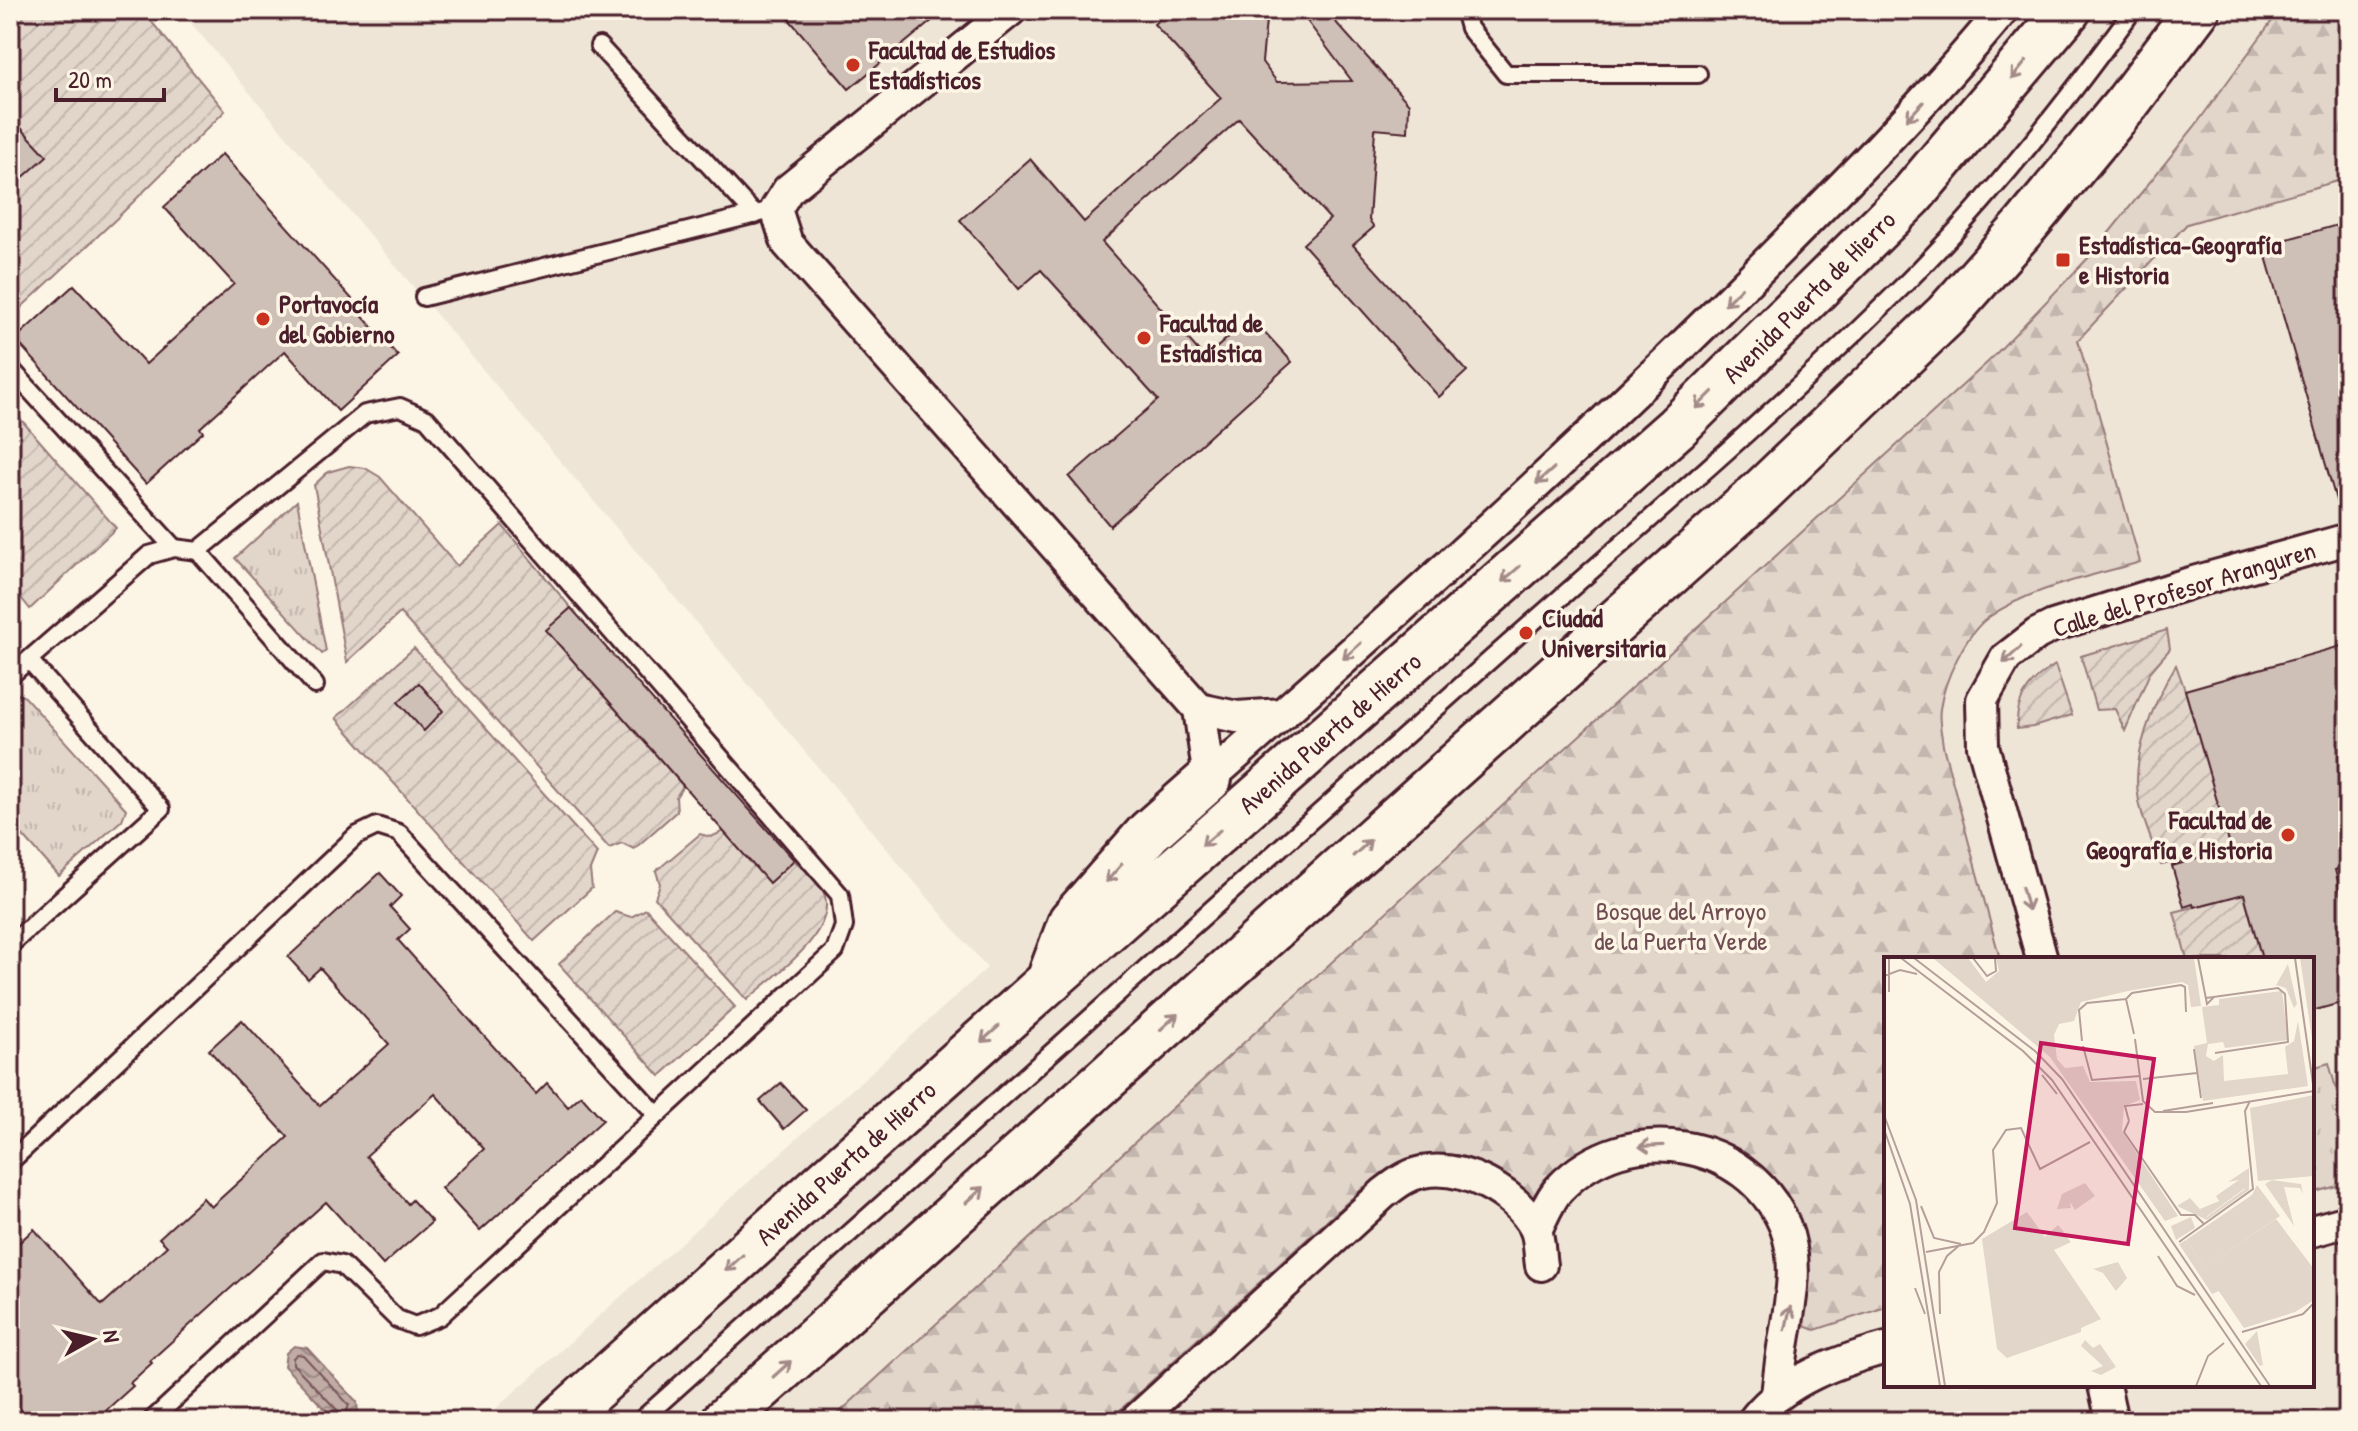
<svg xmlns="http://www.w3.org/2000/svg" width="2358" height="1431" font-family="'Patrick Hand',sans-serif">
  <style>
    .built { fill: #eee5d7; fill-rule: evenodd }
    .grass { fill: url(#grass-tufts); stroke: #967a7a; stroke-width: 2 }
    .forest { fill: url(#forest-firs); stroke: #967a7a; stroke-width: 2 }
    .garden { fill: url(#garden-furrows); stroke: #967a7a; stroke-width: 2 }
    .water { fill: url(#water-waves); stroke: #917474; stroke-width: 2 }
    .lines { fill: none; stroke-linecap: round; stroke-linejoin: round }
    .shore { stroke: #79575c; stroke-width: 2 }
    .building { fill: #cfc0b7; stroke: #4a1f2b; stroke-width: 2 }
    .service-casing { stroke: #4a1f2b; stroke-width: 22 }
    .minor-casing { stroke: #4a1f2b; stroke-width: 36 }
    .trunk-casing { stroke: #4a1f2b; stroke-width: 50 }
    .service { stroke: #fcf5e5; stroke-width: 16 }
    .minor { stroke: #fcf5e5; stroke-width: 30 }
    .trunk { stroke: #fcf5e5; stroke-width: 44 }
    .oneway { stroke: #a38a88 }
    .poi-dot { fill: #c8321e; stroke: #fcf5e5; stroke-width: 3 }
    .labels { text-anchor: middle; stroke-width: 7; stroke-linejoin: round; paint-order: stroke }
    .poi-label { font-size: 26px; font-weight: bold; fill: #4a1f2b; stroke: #fcf5e5; text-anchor: start }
    .street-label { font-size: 26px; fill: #4a1f2b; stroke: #fcf5e5 }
    .park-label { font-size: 26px; fill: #704c53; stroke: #fcf5e5 }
    .inset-road { fill: none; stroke: #b59f9b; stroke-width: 2 }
    .view { fill: #c2185b; fill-opacity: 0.15; stroke: #c2185b; stroke-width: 4 }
    .inset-edge { fill: none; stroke: #4a1f2b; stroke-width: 4 }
  </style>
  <defs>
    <pattern id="grass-tufts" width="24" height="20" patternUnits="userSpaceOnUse" patternTransform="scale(2)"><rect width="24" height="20" fill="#e2d5ca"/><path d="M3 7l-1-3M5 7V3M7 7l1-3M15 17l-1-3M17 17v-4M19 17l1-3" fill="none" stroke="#c3b6ae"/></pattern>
    <pattern id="forest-firs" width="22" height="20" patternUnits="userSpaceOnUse" patternTransform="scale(2)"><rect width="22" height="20" fill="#e2d5ca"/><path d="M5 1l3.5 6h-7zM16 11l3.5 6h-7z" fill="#c3b6ae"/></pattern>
    <pattern id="garden-furrows" width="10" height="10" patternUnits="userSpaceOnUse" patternTransform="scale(2)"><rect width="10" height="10" fill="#e2d5ca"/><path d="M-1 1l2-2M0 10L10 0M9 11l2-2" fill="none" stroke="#c3b6ae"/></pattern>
    <pattern id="water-waves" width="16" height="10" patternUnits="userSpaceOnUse" patternTransform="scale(2)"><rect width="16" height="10" fill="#c0aca5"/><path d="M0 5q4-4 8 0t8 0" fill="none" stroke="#9e8b87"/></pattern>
  </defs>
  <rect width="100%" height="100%" fill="#fcf5e5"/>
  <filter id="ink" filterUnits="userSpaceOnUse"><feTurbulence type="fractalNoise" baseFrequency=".0125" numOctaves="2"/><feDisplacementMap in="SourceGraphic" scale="16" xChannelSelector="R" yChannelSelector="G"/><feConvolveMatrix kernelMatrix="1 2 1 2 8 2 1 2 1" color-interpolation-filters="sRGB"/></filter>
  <g filter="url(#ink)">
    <path class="built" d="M180,10H2348V1421H482L987,968ZM1886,959H2312V1385H1886Z"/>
    <g class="grass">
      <polygon points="297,501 326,651 322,654 235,558"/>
      <polygon points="18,694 25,697 126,809 122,820 59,876 10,821 10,696"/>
      <polygon points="2329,1063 2348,1132 2348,1183 2312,1193 2312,1068"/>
    </g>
    <path class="forest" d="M2280,10H2348V178L2187,224L2078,340L2140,562C2090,577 2032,587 1989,617C1965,634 1944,681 1940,709C1938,721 1942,735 1943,746L2000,959H1886V1307L1815,1330L1806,1327L1800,1314L1786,1206L1659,1133L1533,1206C1497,1166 1456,1139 1401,1163C1388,1169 1376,1179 1364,1187L1108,1421H830L1989,361L2092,254L2195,126Z"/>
    <g class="garden">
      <polygon points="10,10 142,10 225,111 116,219 10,318"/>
      <polygon points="10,407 116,528 30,609 10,584"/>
      <polygon points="349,466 365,468 380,477 457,566 502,525 571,608 547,631 683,786 676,797 677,811 634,849 622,843 609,848 400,613 347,662 314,485 328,472"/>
      <polygon points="2167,630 2170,649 2150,672 2125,731 2115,709 2096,710 2081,656"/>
      <polygon points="414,648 597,853 590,870 592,888 534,941 336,718"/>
      <path d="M2055,665L2072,715L2033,727L2017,729C2015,698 2031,680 2055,665Z"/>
      <path d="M2176,665L2185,690L2233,854L2218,858L2216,853L2161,865C2153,844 2143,822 2139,801C2130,759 2154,700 2176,665Z"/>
      <path d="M724,831L769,882L794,860C802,868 815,877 821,887C846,928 773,976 747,1000L655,898L660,884L656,871L700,834L711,837Z"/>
      <polygon points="2242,887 2262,959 2187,959 2174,912 2229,898"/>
      <polygon points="646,909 735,1007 660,1076 559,964 615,912 631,917"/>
    </g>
    <polygon class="water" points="294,1346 307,1348 357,1402 358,1413 350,1421 336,1421 284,1366 286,1353"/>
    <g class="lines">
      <polygon class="shore" points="297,1354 303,1355 349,1405 346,1414 341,1414 293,1364 293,1358"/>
    </g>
    <g class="building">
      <polygon points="781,10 945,10 849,89"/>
      <polygon points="1170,10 1267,10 1262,62 1277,82 1352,81 1307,21 1320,10 1325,10 1409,104 1408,132 1375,129 1369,220 1374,227 1353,245 1467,371 1439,397 1303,244 1330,219 1239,119 1102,242 1205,358 1251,317 1292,362 1110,526 1069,477 1158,400 1041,270 1019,289 960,220 1030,159 1084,222 1221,98 1154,24"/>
      <polygon points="10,116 47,156 10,189"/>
      <polygon points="222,154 352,299 349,301 398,356 338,411 285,351 200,428 203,432 146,484 15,339 74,285 146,364 234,284 164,207"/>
      <polygon points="2348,222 2348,513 2340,514 2263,246"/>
      <polygon points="571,608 794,860 769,883 546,630"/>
      <polygon points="2348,644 2348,866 2335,870 2348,917 2348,1001 2312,1011 2312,959 2262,959 2244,894 2194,907 2193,904 2184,907 2172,866 2231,849 2185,690"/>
      <polygon points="419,683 443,711 424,731 398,702"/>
      <polygon points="380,873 401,896 390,907 410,929 398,940 536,1094 547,1083 568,1107 581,1095 603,1120 480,1231 441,1188 484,1149 435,1094 366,1156 408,1204 412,1200 432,1222 383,1265 326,1202 150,1361 152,1363 130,1383 133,1386 94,1421 10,1421 10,1251 34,1229 102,1305 167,1246 159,1238 203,1198 211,1207 288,1137 209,1050 242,1020 320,1106 389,1044 320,968 308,979 288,957"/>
      <polygon points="781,1083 806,1110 784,1129 760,1101"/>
    </g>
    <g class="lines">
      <g class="service-casing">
        <g id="service">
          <polyline points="1464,10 1469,28 1506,74 1698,74"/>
          <polyline points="599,46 755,215"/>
          <polyline points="424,297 776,209"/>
          <polyline points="10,368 174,548"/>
          <polyline points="198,551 315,685"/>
          <polyline points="10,676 149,555 174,548 198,551 365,414 400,407 427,419 840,895 844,926 835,951 440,1316 415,1326 397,1319 342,1265 323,1261 151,1421"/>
          <polyline points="10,945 161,809 29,660"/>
          <polyline points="10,1162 356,836 377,826 399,833 657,1115"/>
          <path d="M640,1421C920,1170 1200,920 1480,669C1621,543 1767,421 1902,287C1987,203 2063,107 2133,10"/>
        </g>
      </g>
      <g class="minor-casing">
        <g id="minor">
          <polyline points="1011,10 788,190 776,209 787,243 1199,709 1209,779"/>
          <polyline points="1199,709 1237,717 1283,714"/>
          <path d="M1209,779C1396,614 1583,447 1759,270C1843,186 1927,102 2003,10"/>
          <polyline points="2042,959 1983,746 1982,700 2006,658 2037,634 2053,626 2190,583 2348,539"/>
          <path d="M1536,1230C1543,1217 1550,1198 1560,1188C1627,1118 1747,1137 1785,1226C1800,1264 1790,1303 1784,1341C1781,1359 1779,1377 1777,1395"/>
          <polyline points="2312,1231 2348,1221"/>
          <polyline points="2104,1385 2112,1421"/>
          <path d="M1135,1421L1384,1193C1396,1184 1407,1175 1422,1172C1463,1164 1515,1192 1535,1228C1540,1238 1539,1254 1541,1265"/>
          <path d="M1753,1421C1783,1380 1839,1361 1886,1348"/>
        </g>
      </g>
      <g class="trunk-casing">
        <g id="trunk">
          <polyline points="1052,972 1071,921 1149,832 1209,779"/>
          <polyline points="558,1421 1048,982 1676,428 1911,196 2068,10"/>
          <polyline points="724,1421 1762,491 1946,315 2026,225 2127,103 2197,10"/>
        </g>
      </g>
      <use href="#service" class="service"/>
      <use href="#minor" class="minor"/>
      <use href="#trunk" class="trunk"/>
    </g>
    <defs><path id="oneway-shaft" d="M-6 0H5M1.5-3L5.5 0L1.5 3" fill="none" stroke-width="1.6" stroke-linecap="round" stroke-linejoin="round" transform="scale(2)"/></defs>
    <g class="oneway">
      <use href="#oneway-shaft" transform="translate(2019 70) rotate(129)"/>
      <use href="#oneway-shaft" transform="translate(1915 111) rotate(133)"/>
      <use href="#oneway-shaft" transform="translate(1733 296) rotate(135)"/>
      <use href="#oneway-shaft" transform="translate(1704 400) rotate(135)"/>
      <use href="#oneway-shaft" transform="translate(1545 476) rotate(138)"/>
      <use href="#oneway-shaft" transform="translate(1511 574) rotate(139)"/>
      <use href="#oneway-shaft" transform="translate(1352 651) rotate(138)"/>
      <use href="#oneway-shaft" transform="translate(2012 655) rotate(137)"/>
      <use href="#oneway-shaft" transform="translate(1211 838) rotate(139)"/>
      <use href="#oneway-shaft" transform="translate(1362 848) rotate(-42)"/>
      <use href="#oneway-shaft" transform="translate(1114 873) rotate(131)"/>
      <use href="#oneway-shaft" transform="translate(2025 899) rotate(75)"/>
      <use href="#oneway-shaft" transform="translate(1169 1022) rotate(-42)"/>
      <use href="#oneway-shaft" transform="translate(990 1034) rotate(138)"/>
      <use href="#oneway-shaft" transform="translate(1651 1146) rotate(177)"/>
      <use href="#oneway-shaft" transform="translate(975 1195) rotate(-42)"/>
      <use href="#oneway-shaft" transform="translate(734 1263) rotate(138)"/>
      <use href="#oneway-shaft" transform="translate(1788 1318) rotate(-78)"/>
      <use href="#oneway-shaft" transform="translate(782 1369) rotate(-42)"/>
    </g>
  </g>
  <g class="poi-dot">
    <circle cx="853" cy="65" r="8"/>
    <rect x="2055" y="252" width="16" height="16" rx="4"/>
    <circle cx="263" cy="319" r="8"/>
    <circle cx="1144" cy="338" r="8"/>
    <circle cx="1526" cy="633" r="8"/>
    <circle cx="2288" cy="835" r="8"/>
  </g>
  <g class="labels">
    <g class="poi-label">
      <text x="869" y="59">Facultad de Estudios<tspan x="869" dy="30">Estadísticos</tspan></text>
      <text x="2079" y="254">Estadística-Geografía<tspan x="2079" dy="30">e Historia</tspan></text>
      <text x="279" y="313">Portavocía<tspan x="279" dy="30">del Gobierno</tspan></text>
      <text x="1160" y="332">Facultad de<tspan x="1160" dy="30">Estadística</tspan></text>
      <text x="1542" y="627">Ciudad<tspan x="1542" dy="30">Universitaria</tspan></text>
      <text x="2272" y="829" text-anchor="end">Facultad de<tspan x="2272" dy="30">Geografía e Historia</tspan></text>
    </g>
    <g class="street-label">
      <text transform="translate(1809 297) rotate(-45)" y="9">Avenida Puerta de Hierro</text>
      <text transform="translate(2184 589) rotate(-17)" y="9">Calle del Profesor Aranguren</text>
      <text transform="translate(1330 733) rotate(-41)" y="9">Avenida Puerta de Hierro</text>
      <text transform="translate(846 1163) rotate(-42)" y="9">Avenida Puerta de Hierro</text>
    </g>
    <g class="park-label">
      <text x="1681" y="920">Bosque del Arroyo<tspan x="1681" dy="30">de la Puerta Verde</tspan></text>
    </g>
  </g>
  <g transform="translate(1884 957)">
    <rect width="430" height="430" fill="#fcf5e5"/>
    <path d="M307,260L311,271L292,283L287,269Z" fill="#e2d5ca"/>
    <path d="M49,1H84L102,25L115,14L112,1H310L317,49L307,50L304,28L298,25L244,34L197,45L190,64L175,67L170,78L173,102L181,111L199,109L206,125L252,124L256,143L240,149L238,174L294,259L281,264L166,100ZM430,138V219L374,224L366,151ZM365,211V233L323,263L293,249L306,241L323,260L361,232L355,223L344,225ZM302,283L321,310L335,334L328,337L295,287Z" fill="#e2d5ca"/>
    <path d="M398,34L404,83L341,91L339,85L324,87L322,99L330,104L339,98L340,124L404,117L401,90L410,84L414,64L424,129L319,144L310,89L323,86L318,50L335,48V42ZM373,374L379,408L376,409L361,387Z" fill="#e2d5ca"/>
    <path d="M404,7L413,47L410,51L402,31L392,28ZM388,223L417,227L419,237L416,231L400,230L410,269L381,227ZM201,226L211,239L191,253L186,245L187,251L173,252L178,237ZM373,228L396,259L321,310L302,283L368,238ZM143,255L161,280L174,268L180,275L175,280L180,277L187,285L170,293L217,362L197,371V375L123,401L113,392L98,282ZM234,305L243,321L232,334L219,316L209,312ZM201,383L209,391L216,387L232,410L217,418L207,414L219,409L197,389Z" fill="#e2d5ca"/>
    <path d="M416,1H430V88H429ZM355,223L361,231L322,260L316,252L335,244L332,239ZM392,262L430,312V343L411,355L360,371L319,311Z" fill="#e2d5ca"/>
    <path class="inset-road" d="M5,1V35M17,1L139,94L168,123L377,429M30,1L151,94L178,122L386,429M89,1L103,19L112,14L111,1M314,1L323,47L330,40M411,1L430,134M0,19L16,13L33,17M322,41L394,31L401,37L404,85L331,96M242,42L248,36L297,28L301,30L302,55M251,82L259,144L271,155H302L430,134M198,84L195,53L203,46L242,42L250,77M199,89L208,123L256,119M310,92L317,141M158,118L173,137M259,122L313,116M279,154L329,146M0,158L32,243L61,429M245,164L240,175L297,258H311L320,267M245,164L241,149L259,147M0,172L26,247L56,429M37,249L50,281L77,287M295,285L369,232L361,154L366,144M42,295L89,286L100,275L113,246L109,193L122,173L137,171L156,212L206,185M274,299L293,329L311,338M31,331L41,357M56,357L55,315L63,299L77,287M358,375L419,357L430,346M312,429L324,399L340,386"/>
    <path class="view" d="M157,86L270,102L244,287L131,271Z"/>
    <rect width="430" height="430" class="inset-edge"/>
  </g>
  <rect width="2358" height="1431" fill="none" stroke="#fcf5e5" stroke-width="40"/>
  <rect x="20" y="20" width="2318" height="1391" fill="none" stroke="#4a1f2b" stroke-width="3" filter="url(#ink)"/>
  <g transform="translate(92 1339) rotate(82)" stroke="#fcf5e5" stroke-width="6" paint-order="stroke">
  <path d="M0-6L14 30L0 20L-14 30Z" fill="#4a1f2b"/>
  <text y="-12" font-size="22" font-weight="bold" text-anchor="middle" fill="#4a1f2b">N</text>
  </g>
  <path d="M56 88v12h108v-12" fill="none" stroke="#4a1f2b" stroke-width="4"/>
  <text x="68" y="88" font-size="24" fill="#4a1f2b" stroke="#fcf5e5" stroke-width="6" paint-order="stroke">20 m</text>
</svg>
